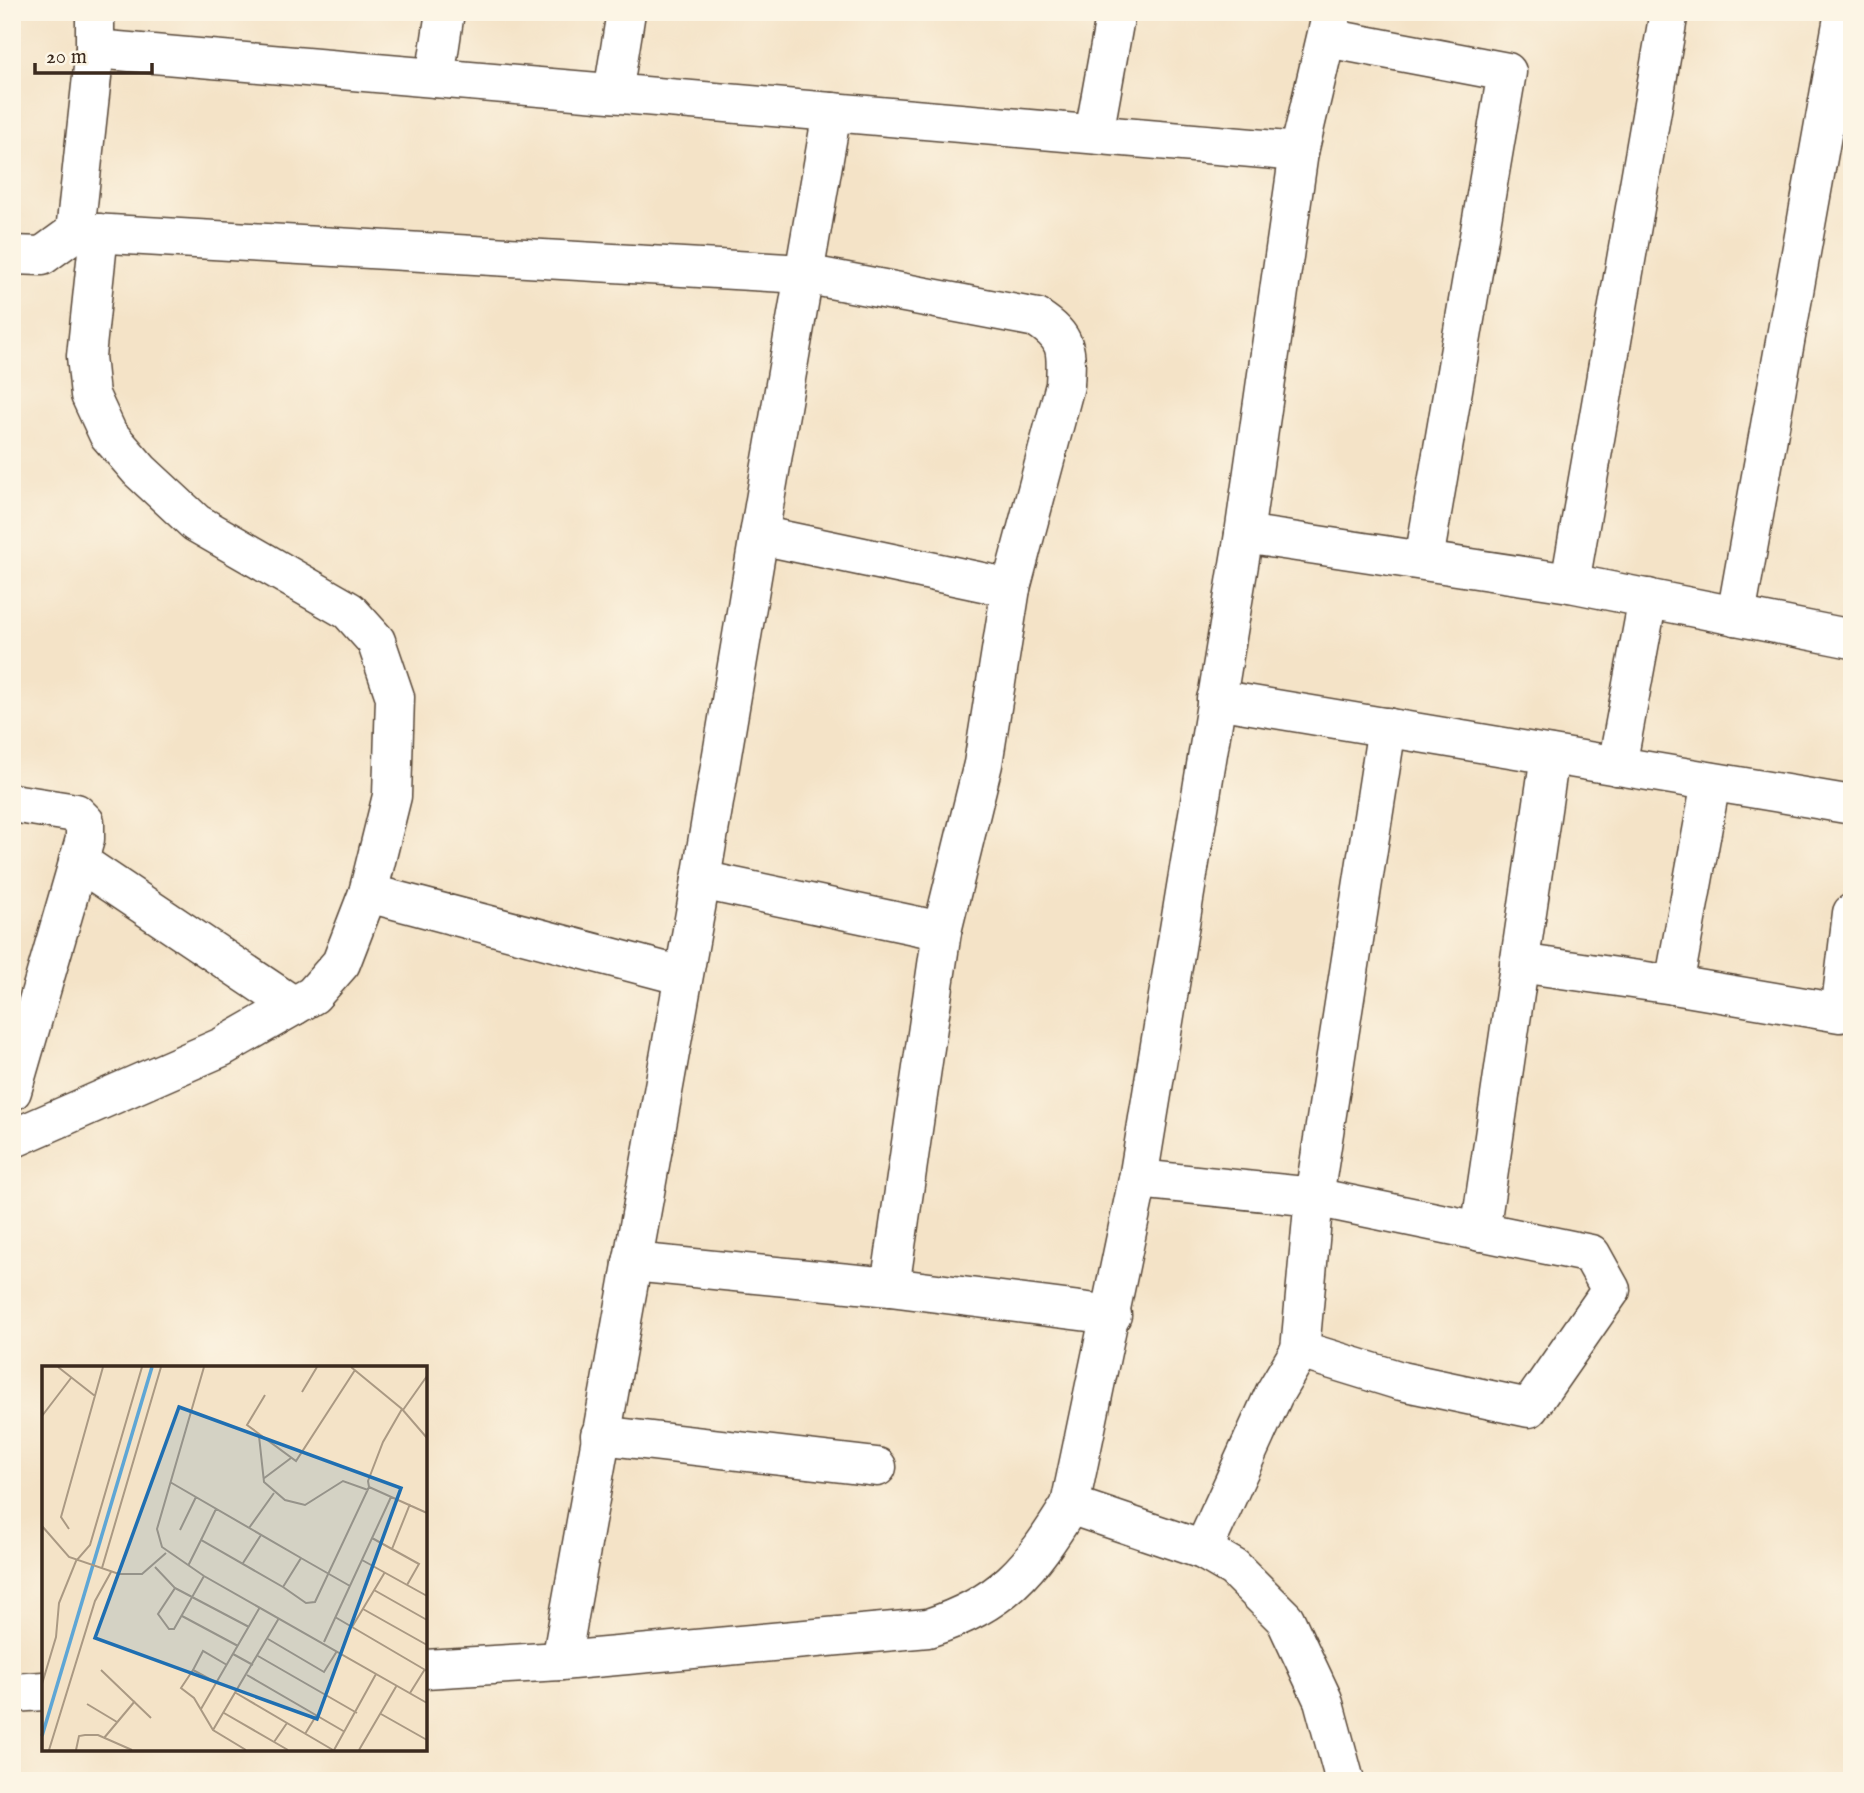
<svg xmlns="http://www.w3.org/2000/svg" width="1864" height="1793" font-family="'IM FELL English',serif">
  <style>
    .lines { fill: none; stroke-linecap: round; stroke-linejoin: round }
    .minor-casing { stroke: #574637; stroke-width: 41 }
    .minor { stroke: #fff; stroke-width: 38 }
    .inset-river { fill: none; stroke: #5ea6d5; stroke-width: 3.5 }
    .inset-road { fill: none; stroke: #aa9983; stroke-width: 2 }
    .view { fill: #1f6fb2; fill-opacity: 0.15; stroke: #1f6fb2; stroke-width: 3.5 }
    .inset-edge { fill: none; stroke: #3b2a1e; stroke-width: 3.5 }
  </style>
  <rect width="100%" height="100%" fill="#fcf5e5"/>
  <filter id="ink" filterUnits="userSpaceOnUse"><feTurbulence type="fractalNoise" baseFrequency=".0143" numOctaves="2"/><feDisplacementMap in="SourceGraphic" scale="14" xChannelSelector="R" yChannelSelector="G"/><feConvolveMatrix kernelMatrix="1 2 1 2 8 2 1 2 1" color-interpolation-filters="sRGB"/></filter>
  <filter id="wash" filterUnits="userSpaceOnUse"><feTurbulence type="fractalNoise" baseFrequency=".00686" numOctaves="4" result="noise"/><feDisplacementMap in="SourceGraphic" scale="28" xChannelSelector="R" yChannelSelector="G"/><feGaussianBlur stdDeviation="1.57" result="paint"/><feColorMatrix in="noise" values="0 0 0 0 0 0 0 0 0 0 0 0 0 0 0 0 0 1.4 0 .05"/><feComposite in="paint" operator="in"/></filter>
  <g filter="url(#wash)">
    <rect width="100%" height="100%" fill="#f4e3c7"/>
  </g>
  <g filter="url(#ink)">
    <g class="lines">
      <g class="minor-casing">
        <g id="minor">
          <polyline points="1327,38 1507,72 1424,560"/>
          <polyline points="95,49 1299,152"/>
          <polyline points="435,78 445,12"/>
          <polyline points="613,93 626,12"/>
          <polyline points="1094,134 1116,12"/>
          <path d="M75,232L804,274L1037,318C1068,338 1067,350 1065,385L1011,588"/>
          <polyline points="12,255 42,256 75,232 95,49 95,12"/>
          <polyline points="1244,534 1570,583 1852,639"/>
          <polyline points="759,535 832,112"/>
          <polyline points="1570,583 1669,12"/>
          <polyline points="1736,616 1844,12"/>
          <polyline points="1216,699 1852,805"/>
          <polyline points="1617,766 1648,598"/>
          <polyline points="1711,782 1674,985 1840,1013 1852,913"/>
          <polyline points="12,803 76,813 85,822 85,839 12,1091"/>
          <polyline points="78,861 294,1006"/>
          <polyline points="701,880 942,931"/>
          <polyline points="368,893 683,976"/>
          <polyline points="1519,963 1674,985"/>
          <polyline points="12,1139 222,1047 313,995 341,963 368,893 392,796 395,697 376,641 349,611 196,523 140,471 108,434 90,395 86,356 99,233"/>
          <polyline points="1138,1179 1314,1197 1591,1254 1611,1290 1529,1408 1401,1381 1300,1350 1274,1394 1203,1550"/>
          <polyline points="1480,1232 1550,755"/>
          <polyline points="632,1262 890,1287"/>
          <polyline points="1300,1350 1314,1197 1387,727"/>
          <polyline points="600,1435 877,1467"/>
          <polyline points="1070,1505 1203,1550 1234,1568 1285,1619 1323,1700 1345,1781"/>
          <polyline points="561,1661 699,891 759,535 1011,588 983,764 942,931 890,1287 1112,1315"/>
          <path d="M425,1669L561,1661L928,1628C1003,1604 1030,1570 1070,1505L1138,1179L1244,534L1299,152L1332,12"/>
          <polyline points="12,1693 44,1691"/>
        </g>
      </g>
      <use href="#minor" class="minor"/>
    </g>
  </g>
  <g transform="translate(42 1366)">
    <rect width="385" height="385" fill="#f4e3c7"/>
    <path class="inset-river" d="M0,370L110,1"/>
    <path class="inset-road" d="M16,1L53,30M162,1L115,163L120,181L162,210L385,337M309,1L360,43L385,72M260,26L275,1M223,29L205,59L254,95L313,4M360,43L341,76L326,115L327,121L385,147M361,44L385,10M0,50L29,12M217,70L222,116L243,134L263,139L301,115L326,124M221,113L249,92M128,116L259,192L241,221L159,174L146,200M0,160L27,191L77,208H100L124,187M207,162L232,127M27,163L19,151L61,1M138,164L154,131M330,172L377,198L365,219M159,174L174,143M350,183L368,138M259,192L308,220M320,194L385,230M201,197L219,169M113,201L133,222L116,248L127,263H132L162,210M60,202L119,1M241,221L264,237L273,236L327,121M133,222L207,261M332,224L385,254M321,243L385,279M140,250L196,280M293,251L385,305M310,261L343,206M226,273L282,306L295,285M282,276L349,131M191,288L211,299M216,290L315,347M59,304L109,352M151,304L139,322L152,332L171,364L204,384M205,309L303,366M175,317L151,304L161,285L185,299M0,318L14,271L17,237L34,195L48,179L100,1M194,327L291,384M368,327L383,303M45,338L75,356M159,343L218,241M182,347L246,384M339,348L385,374M171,364L237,252M263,368L274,350M62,372L93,335M232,376L245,357M7,384L53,235L69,206M34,384L37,370L43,369H56L90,384M292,384L334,308M317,384L355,319"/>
    <path class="view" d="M137,41L359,122L275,353L53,272Z"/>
    <rect width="385" height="385" class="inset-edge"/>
  </g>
  <rect width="1864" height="1793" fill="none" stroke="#fcf5e5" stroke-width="42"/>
  <path d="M35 63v10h117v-10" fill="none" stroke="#3b2a1e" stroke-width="3.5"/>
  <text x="46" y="63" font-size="21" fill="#3b2a1e" stroke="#fcf5e5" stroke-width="5" paint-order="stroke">20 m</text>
</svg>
